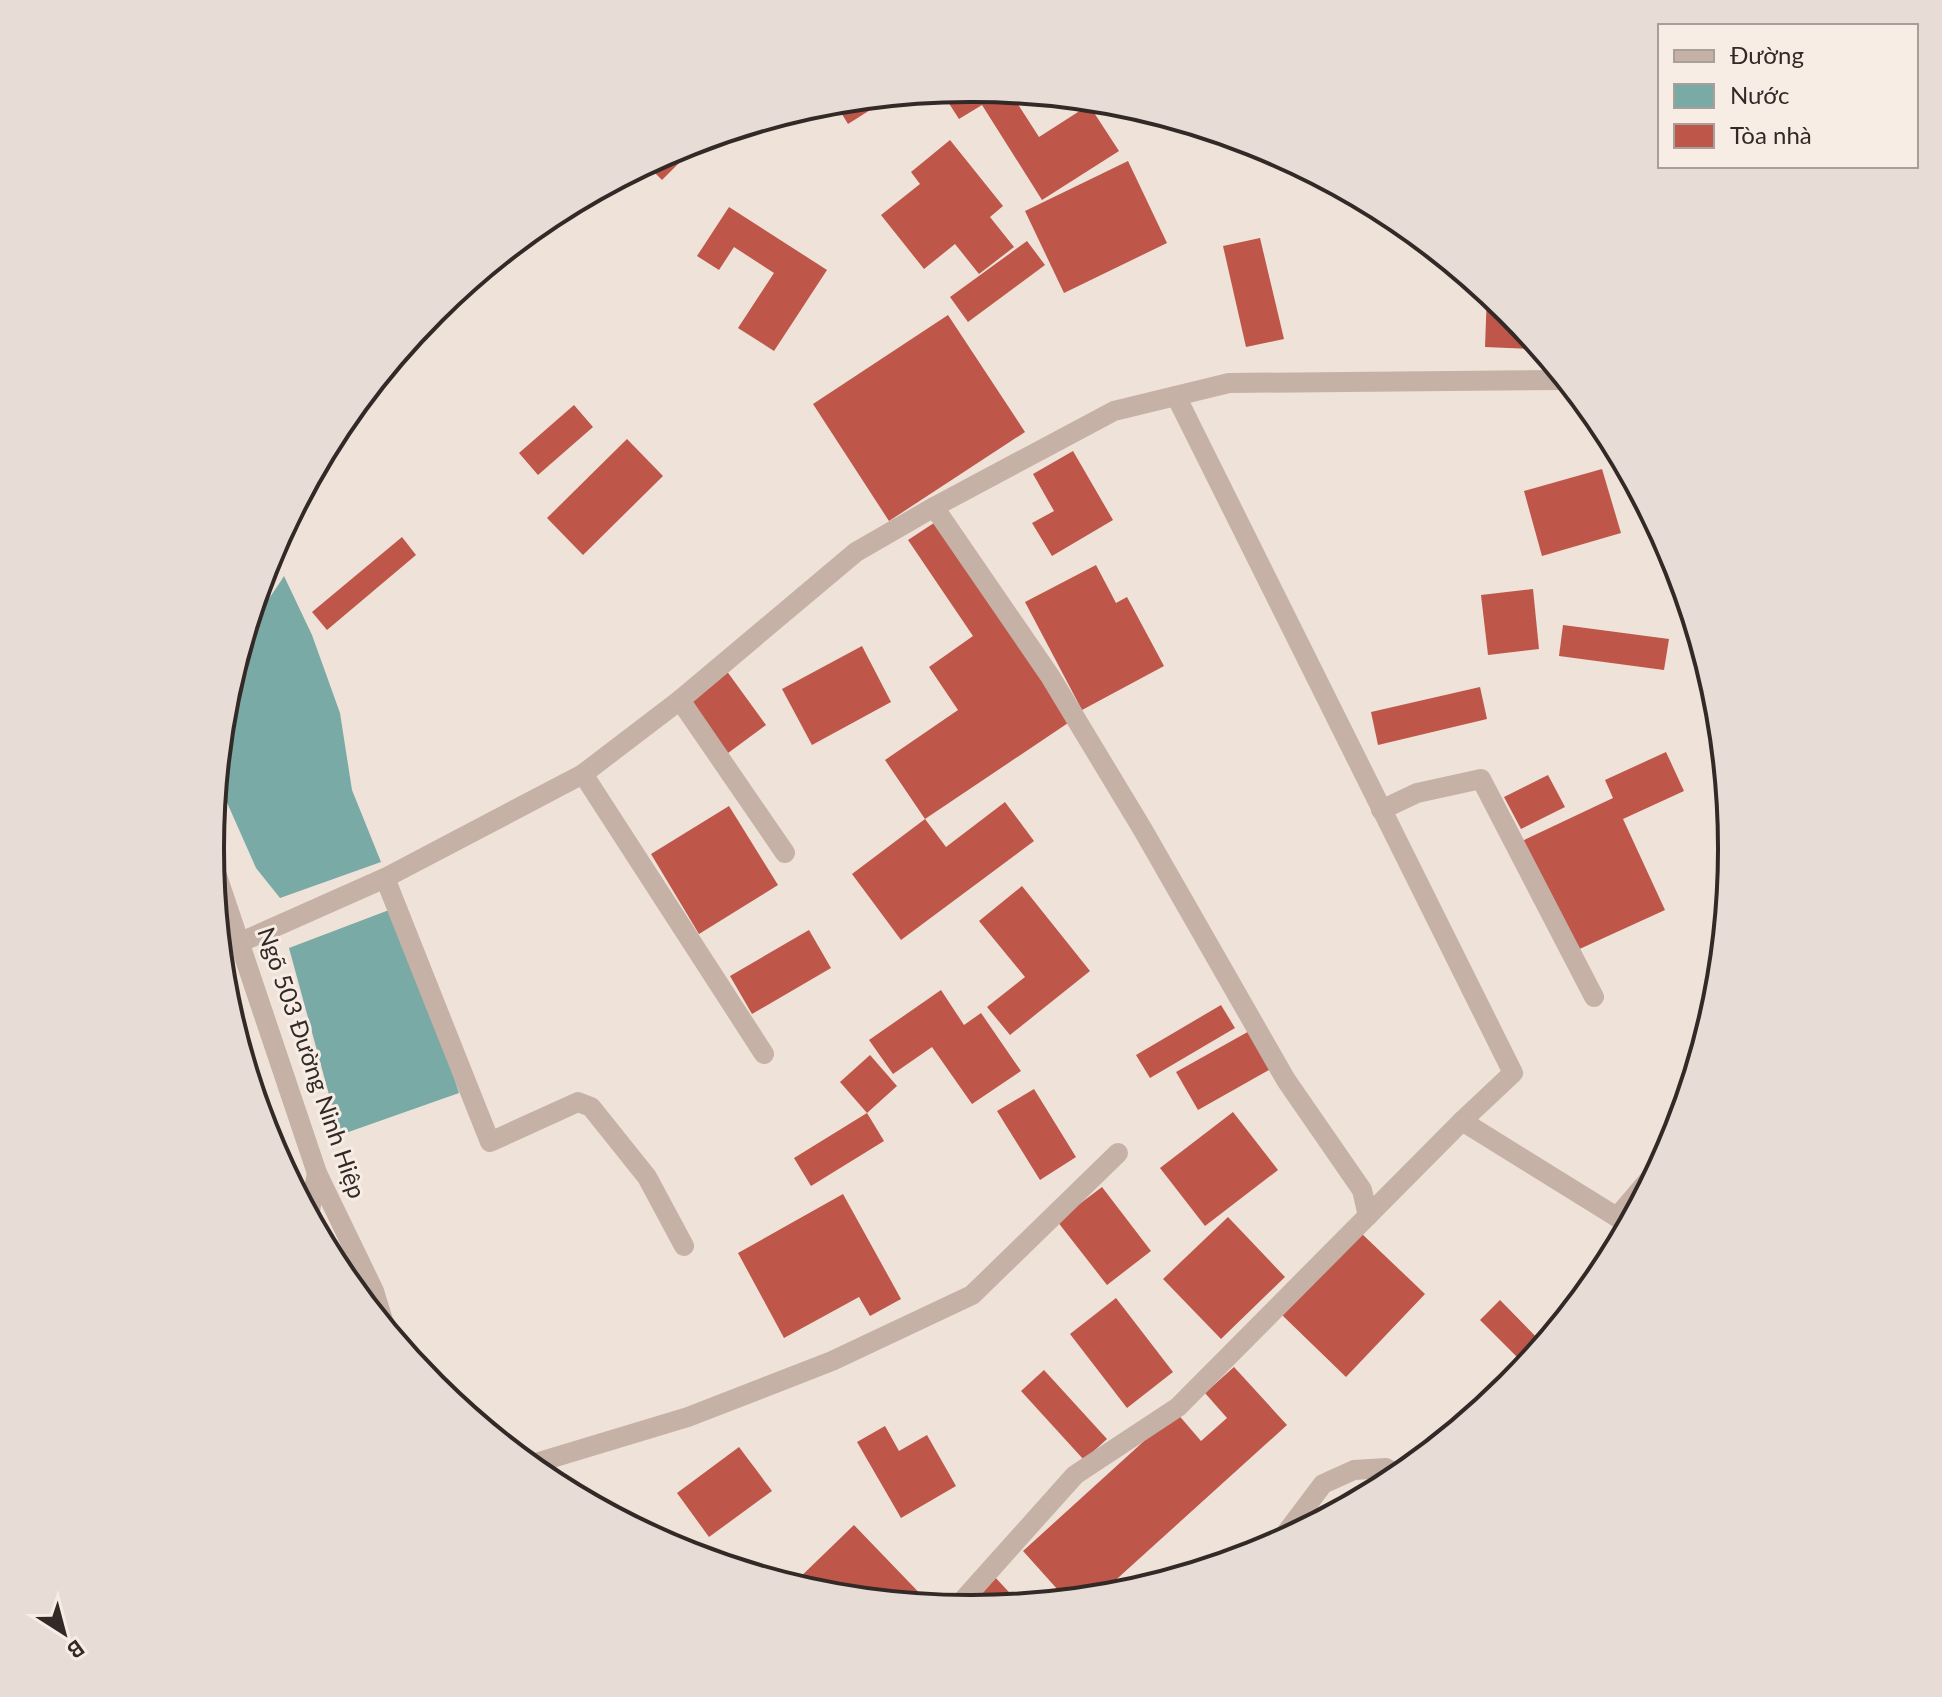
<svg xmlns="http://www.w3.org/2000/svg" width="1942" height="1697" font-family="Lato,sans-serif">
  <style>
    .water { fill: #7aaaa6 }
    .building { fill: #be5749 }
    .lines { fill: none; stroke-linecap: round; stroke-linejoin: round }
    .lane { stroke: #c6b1a6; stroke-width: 20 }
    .street { stroke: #c6b1a6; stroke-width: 20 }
    .labels { text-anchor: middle; stroke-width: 6; stroke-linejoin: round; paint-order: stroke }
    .street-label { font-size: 24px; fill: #332926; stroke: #f7ede5 }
    .rim { fill: none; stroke: #332926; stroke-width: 4 }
  </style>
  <rect width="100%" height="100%" fill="#efe2d9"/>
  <g class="water">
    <path d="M284,576L312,635L340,713L352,790L381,862L280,898L256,868L221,789C212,754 229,678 242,644C250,624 272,595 284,576Z"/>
    <polygon points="389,910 440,1032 459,1093 340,1135 289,948"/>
  </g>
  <g class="building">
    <polygon points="971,88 1010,92 1039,137 1089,105 1119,151 1042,200 982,105 959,119 941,91"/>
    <polygon points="884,97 886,100 848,124 834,101"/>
    <polygon points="703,139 662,180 646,164 680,146"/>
    <polygon points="950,140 1003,206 990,217 1014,247 979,274 955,244 924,269 881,215 920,184 911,172"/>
    <polygon points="1128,161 1167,243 1064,293 1025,211"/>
    <polygon points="729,207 827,270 774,351 738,328 774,273 734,247 719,270 697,256"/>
    <polygon points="1260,238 1284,339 1246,347 1223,246"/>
    <polygon points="1027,241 1045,265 968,322 950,297"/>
    <polygon points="1487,293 1509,311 1535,342 1535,349 1485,347"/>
    <polygon points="948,315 1025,432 889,521 813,404"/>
    <polygon points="574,405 593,427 538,475 519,453"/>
    <polygon points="627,439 663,476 583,555 547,518"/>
    <polygon points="1073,451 1113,520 1052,556 1032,523 1054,511 1033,474"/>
    <polygon points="1602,469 1621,533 1542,556 1524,491"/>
    <polygon points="937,521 1071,721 925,819 885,760 958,710 929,667 973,636 908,540"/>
    <polygon points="402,537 416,555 327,630 312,612"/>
    <polygon points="1096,565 1116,603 1127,597 1164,666 1082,710 1025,602"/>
    <polygon points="1533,589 1539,649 1488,655 1481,595"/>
    <polygon points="1563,625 1669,639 1664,670 1559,656"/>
    <polygon points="862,646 891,702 812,745 782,689"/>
    <polygon points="726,670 766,725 724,756 684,701"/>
    <polygon points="1480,687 1487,719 1378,745 1371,712"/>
    <polygon points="1666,752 1684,791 1623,819 1665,910 1573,952 1520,842 1613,798 1605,780"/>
    <polygon points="1548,775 1565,807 1521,829 1504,797"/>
    <polygon points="1005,802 1034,841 901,940 852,874 925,819 946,847"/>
    <polygon points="729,806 778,885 699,934 651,854"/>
    <polygon points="1022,886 1090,971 1010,1035 987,1007 1025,977 979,921"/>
    <polygon points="809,930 831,968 752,1014 730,976"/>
    <polygon points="941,990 964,1025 981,1013 1021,1071 972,1104 932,1047 893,1074 869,1040"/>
    <polygon points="1221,1005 1235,1028 1150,1078 1136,1055"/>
    <polygon points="1253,1029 1274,1067 1198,1110 1176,1072"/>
    <polygon points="870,1055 897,1086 867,1113 840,1082"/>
    <polygon points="1034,1089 1076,1157 1040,1180 997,1111"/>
    <polygon points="1233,1112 1278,1170 1205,1226 1160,1168"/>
    <polygon points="867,1113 884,1141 811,1186 794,1158"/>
    <polygon points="1102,1187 1151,1251 1107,1285 1057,1221"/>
    <polygon points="843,1194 901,1299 870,1316 859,1297 784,1338 738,1253"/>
    <polygon points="1228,1217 1285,1277 1221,1339 1163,1279"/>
    <polygon points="1360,1232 1425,1294 1346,1377 1282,1315"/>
    <polygon points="1116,1298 1173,1372 1127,1408 1070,1334"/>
    <polygon points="1500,1300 1543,1344 1526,1366 1480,1320"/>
    <polygon points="1234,1367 1287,1425 1098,1596 1067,1600 1023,1551 1176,1412 1201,1441 1227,1418 1205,1393"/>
    <polygon points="1044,1370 1107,1439 1084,1460 1021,1391"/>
    <polygon points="885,1426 899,1451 927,1435 956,1486 901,1518 857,1442"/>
    <polygon points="739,1447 772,1491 709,1537 677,1493"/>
    <polygon points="854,1525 931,1605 822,1594 792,1585"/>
    <polygon points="993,1575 1020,1604 977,1608 968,1598"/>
  </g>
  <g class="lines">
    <g class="lane">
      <polyline points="680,700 785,853"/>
      <polyline points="583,774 764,1054"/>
      <polyline points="1381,810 1417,793 1481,779 1594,997"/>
      <polyline points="211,858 317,1173 374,1291 385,1327"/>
      <polyline points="385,878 490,1142 578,1102 591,1107 647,1177 684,1246"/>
      <polyline points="1617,1217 1658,1169"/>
    </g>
    <g class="street">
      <polyline points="934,507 1050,676 1143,830 1286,1080 1362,1190 1368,1216"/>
      <polyline points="241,942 385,878 583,774 680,700 856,552 934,507 1114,411 1229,383 1565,380"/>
      <polyline points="1462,1121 1628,1224"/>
      <polyline points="309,1216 317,1173"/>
      <polyline points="529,1465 688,1417 832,1361 972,1295 1118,1153"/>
      <polyline points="1280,1541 1323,1484 1354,1470 1386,1468 1398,1477"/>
      <polyline points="956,1608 1075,1475 1178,1407 1462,1121 1513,1073 1176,396"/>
    </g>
  </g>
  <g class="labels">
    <g class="street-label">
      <text transform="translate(311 1063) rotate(71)" y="8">Ngõ 503 Đường Ninh Hiệp</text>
    </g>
  </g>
  <path d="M0 0H1942V1697H0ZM970 102H972A746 746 0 0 1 1718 848V849A746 746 0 0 1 972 1595H970A746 746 0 0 1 224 849V848A746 746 0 0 1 970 102Z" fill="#e7ddd6" fill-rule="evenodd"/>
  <path class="rim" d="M970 102H972A746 746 0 0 1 1718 848V849A746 746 0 0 1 972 1595H970A746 746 0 0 1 224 849V848A746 746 0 0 1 970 102Z"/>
  <rect x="1658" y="24" width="260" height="144" fill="#f7ede5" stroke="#a99f99" stroke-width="2"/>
  <rect x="1674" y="50" width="40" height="12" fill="#c6b1a6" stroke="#a99f99" stroke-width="2"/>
  <text x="1730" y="64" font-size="24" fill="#332926">Đường</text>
  <rect x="1674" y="84" width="40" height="24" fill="#7aaaa6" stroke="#a99f99" stroke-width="2"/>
  <text x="1730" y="104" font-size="24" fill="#332926">Nước</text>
  <rect x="1674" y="124" width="40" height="24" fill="#be5749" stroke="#a99f99" stroke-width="2"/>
  <text x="1730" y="144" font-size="24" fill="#332926">Tòa nhà</text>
  <g transform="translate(64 1633) rotate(144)" stroke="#f7ede5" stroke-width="6" paint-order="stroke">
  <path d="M0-6L14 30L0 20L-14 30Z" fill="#332926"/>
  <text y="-12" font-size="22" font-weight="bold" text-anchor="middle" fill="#332926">B</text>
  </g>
</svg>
